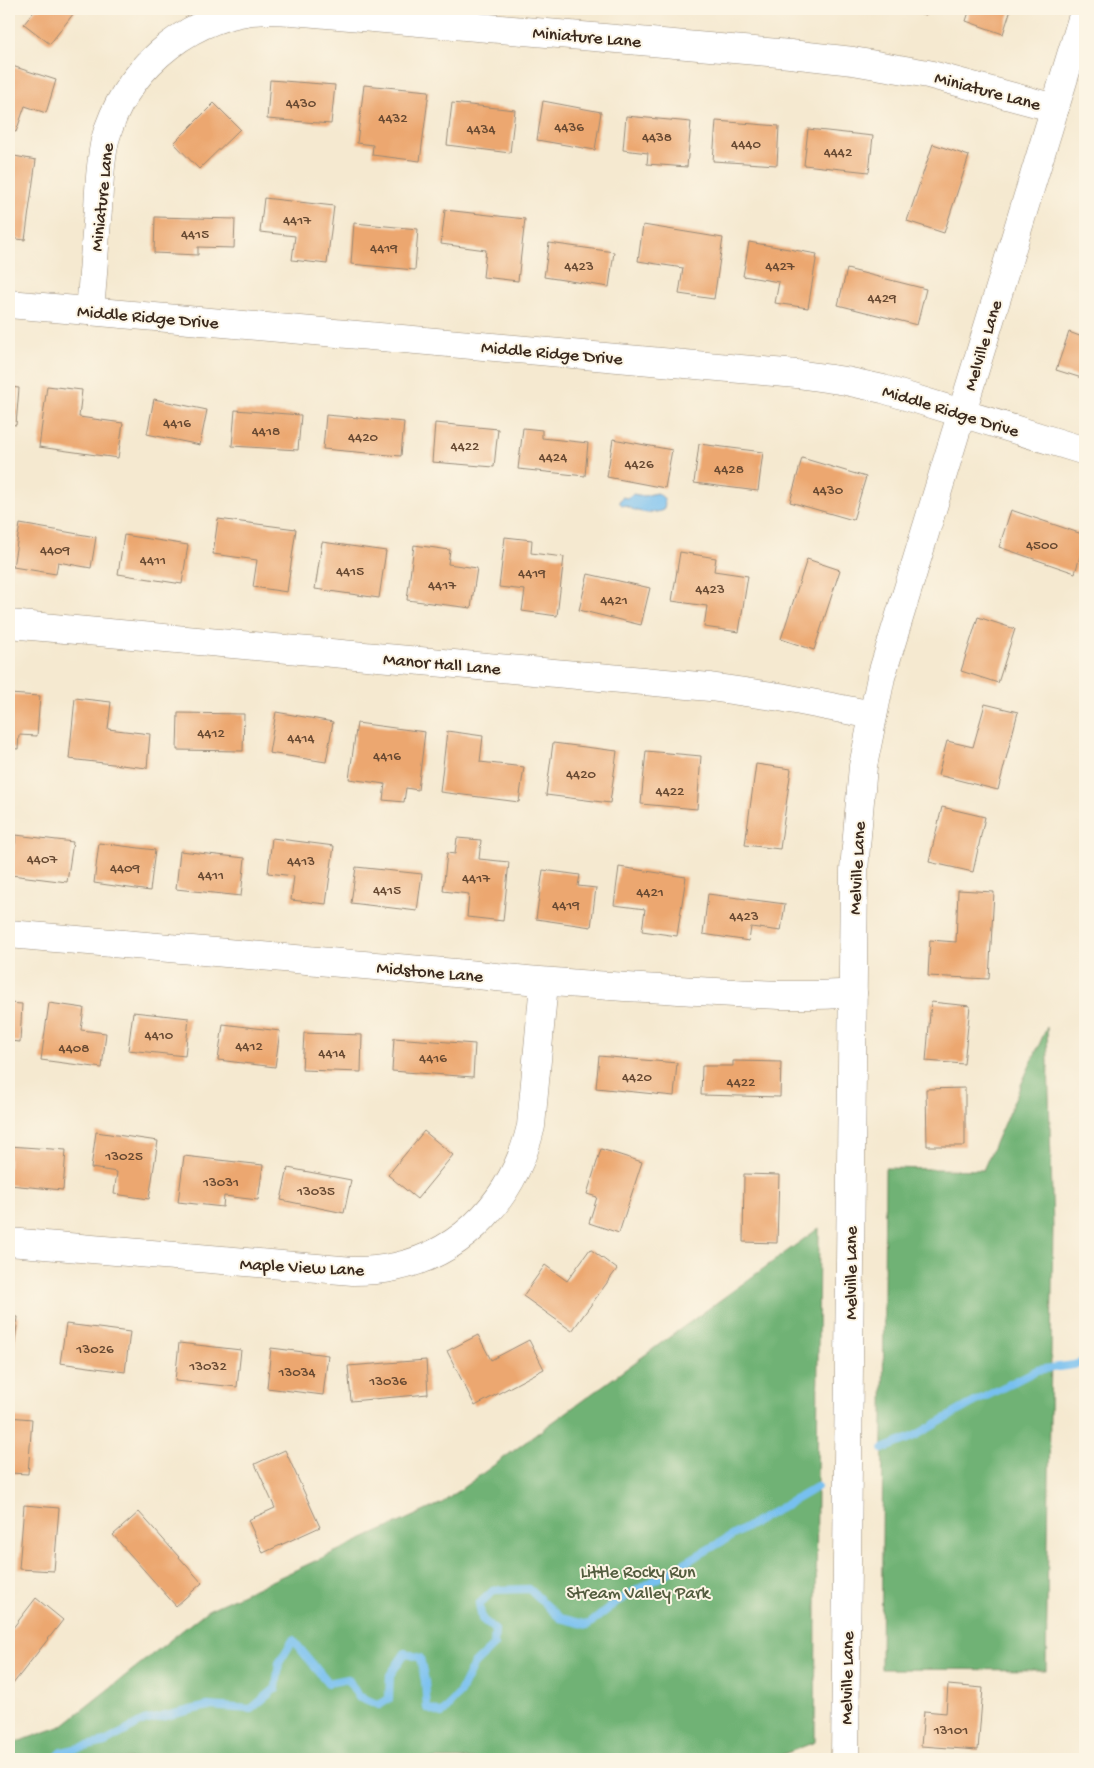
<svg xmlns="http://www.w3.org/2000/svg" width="1094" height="1768" font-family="'Gochi Hand',sans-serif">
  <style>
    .forest { fill: #70b274; stroke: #566e49 }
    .water { fill: #77c0f0; stroke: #597587 }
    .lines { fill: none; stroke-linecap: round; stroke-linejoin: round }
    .stream { stroke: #77c0f0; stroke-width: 8 }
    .building { fill: #eca76f }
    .minor-casing { stroke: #988a77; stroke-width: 29 }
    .minor { stroke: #fff; stroke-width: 28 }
    .labels { text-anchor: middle; stroke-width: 4; stroke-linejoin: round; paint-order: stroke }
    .number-label { font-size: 15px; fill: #674932 }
    .street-label { font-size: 18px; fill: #3b2a1e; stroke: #fcf5e5 }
    .park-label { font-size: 18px; fill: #535c3e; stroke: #fcf5e5 }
  </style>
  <rect width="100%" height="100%" fill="#fcf5e5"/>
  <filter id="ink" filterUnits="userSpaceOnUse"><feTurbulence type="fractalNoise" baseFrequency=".02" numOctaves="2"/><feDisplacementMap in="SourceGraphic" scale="10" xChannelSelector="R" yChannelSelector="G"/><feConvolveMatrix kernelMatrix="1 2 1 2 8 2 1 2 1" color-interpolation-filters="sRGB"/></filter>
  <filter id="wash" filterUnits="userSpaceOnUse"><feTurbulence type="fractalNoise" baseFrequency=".0096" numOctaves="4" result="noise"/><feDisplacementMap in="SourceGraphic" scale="20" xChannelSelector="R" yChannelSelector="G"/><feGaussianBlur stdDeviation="1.12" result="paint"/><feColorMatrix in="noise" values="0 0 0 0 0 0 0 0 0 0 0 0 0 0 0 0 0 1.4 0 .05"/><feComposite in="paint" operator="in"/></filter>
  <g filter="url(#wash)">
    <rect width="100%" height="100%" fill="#f5e9d0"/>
    <g class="forest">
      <polygon points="1047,1027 1053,1228 1046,1670 881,1669 885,1168 983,1170"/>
      <polygon points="819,1228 815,1742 771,1759 9,1759 9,1745 62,1726 208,1610 442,1503"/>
    </g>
    <path class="water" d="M656,493C664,496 667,502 663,510C654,514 643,513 634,510C629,508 627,505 622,505L619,502L622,497L627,498L633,494L644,496Z"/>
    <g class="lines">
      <g class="stream">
        <polyline points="883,1449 913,1437 969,1405 1037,1370 1074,1365 1085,1361"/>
        <polyline points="55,1759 62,1752 105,1742 144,1721 208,1706 251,1709 276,1688 279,1663 293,1640 328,1683 348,1679 358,1696 379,1705 389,1699 390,1675 405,1653 420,1658 425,1681 427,1708 442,1714 459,1694 474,1664 494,1645 495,1630 482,1619 479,1604 494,1590 529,1589 560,1618 588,1625 618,1601 817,1487"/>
      </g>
    </g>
    <g id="blocks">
      <g class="building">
        <polygon points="36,9 77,9 50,44 24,24"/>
        <polygon points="900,9 927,9 926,15"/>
        <polygon points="970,9 1011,9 1003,34 966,21"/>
        <polygon points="9,65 56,80 46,113 25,106 16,132 9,130"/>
        <polygon points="270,80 335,85 331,124 267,119"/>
        <polygon points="364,85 429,91 420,161 372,155 373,145 357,143"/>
        <polygon points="543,101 601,112 595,150 537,140"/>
        <polygon points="214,103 240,129 199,169 174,143"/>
        <polygon points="452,103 515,110 510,153 447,145"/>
        <polygon points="626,116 691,122 687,167 647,164 648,153 623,150"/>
        <polygon points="716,121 779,126 777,165 713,161"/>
        <polygon points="808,129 873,136 869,172 804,165"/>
        <polygon points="933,144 969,156 944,233 907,221"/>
        <polygon points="9,155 36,160 25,240 9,238"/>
        <polygon points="264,198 334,206 327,264 292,260 295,236 260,232"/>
        <polygon points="445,210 525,219 518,281 483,277 486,250 441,244"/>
        <polygon points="155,217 235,219 234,248 198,247 198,255 154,253"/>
        <polygon points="354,223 418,229 415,270 351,264"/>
        <polygon points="643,225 723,238 714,299 679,294 683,268 638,261"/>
        <polygon points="749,242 817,254 808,308 775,303 779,282 743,276"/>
        <polygon points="549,243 614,252 609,287 544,277"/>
        <polygon points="847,269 926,289 917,325 838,305"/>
        <polygon points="1069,332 1085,338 1085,379 1056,370"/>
        <polygon points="47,386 82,390 79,417 123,423 118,458 39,447"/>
        <polygon points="9,387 19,388 16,425 9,424"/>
        <polygon points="154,399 207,410 200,445 147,434"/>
        <polygon points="235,410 301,415 298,450 232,446"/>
        <polygon points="326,415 404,422 401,456 323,449"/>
        <polygon points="435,423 498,429 494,467 432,462"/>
        <polygon points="523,428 542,430 542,438 588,443 585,476 518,469"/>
        <polygon points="613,439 672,450 665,488 607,477"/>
        <polygon points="699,444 763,452 758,491 694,483"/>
        <polygon points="802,458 866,477 853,520 790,502"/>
        <polygon points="1011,510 1085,535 1085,540 1075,573 999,547"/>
        <polygon points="218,519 296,529 287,592 253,587 257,560 213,554"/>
        <polygon points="20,524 96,537 91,568 58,562 56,574 13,567"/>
        <polygon points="124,535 188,545 182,584 118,574"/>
        <polygon points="505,537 532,540 531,553 564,557 557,616 522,611 525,590 499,587"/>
        <polygon points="322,542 386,551 379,598 315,589"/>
        <polygon points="414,545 450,550 448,564 477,568 471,608 407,600"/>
        <polygon points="680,552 716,558 714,571 748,576 739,632 704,627 707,606 672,601"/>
        <polygon points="807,559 840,570 814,650 781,639"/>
        <polygon points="588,574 650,588 641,625 579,610"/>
        <polygon points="978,617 1015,629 998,683 961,671"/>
        <polygon points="9,694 40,696 37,736 19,735 18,749 9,748"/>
        <polygon points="75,698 111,702 108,729 150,734 147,768 69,759"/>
        <polygon points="985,704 1018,712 998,790 938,775 947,741 973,747"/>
        <polygon points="276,712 333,722 326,762 269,753"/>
        <polygon points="178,713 244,714 243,751 177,750"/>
        <polygon points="357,723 425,732 418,790 406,788 404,802 383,800 385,784 349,779"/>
        <polygon points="447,731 483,736 480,762 524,767 519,802 440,792"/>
        <polygon points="553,743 617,751 610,803 546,795"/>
        <polygon points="646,751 701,756 697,809 641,804"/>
        <polygon points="756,764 791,769 780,849 745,845"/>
        <polygon points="942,807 985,817 973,872 929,862"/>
        <polygon points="16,835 73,842 67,882 11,875"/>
        <polygon points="272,838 334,846 326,904 291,900 294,876 268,873"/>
        <polygon points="457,838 481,840 479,859 509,862 503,921 467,917 469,894 443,891 447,853 455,854"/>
        <polygon points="99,843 155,850 150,891 94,883"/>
        <polygon points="180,851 245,858 241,896 176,889"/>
        <polygon points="356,867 422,874 417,911 351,903"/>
        <polygon points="619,867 686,877 677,936 642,931 645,909 614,905"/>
        <polygon points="543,870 580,875 578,886 596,888 591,927 536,919"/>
        <polygon points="958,890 994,892 989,979 928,976 930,940 956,942"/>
        <polygon points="708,894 785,904 781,931 751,927 749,941 703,934"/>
        <polygon points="931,1002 970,1006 964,1064 926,1061"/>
        <polygon points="9,1003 22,1004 20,1042 9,1041"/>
        <polygon points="49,1003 84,1008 81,1030 106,1033 102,1068 41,1060"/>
        <polygon points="133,1012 189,1018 185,1056 128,1050"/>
        <polygon points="223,1024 280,1031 275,1067 218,1060"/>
        <polygon points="304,1033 362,1035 361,1072 302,1070"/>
        <polygon points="394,1038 475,1044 473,1077 392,1071"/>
        <polygon points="599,1056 677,1063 674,1096 596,1088"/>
        <polygon points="733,1061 781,1062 780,1097 701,1095 702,1066 733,1066"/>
        <polygon points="965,1088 965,1146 927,1146 926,1089"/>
        <polygon points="424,1131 453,1155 417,1199 388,1175"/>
        <polygon points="96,1132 158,1141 149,1199 114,1194 117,1172 91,1168"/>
        <polygon points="9,1146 66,1150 63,1190 9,1185"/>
        <polygon points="601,1149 642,1162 619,1233 589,1223 597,1197 587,1194"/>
        <polygon points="184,1156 263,1165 258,1200 224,1196 223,1207 178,1202"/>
        <polygon points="288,1168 351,1180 344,1213 281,1200"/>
        <polygon points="744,1174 779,1175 777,1243 743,1242"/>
        <polygon points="590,1249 617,1269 572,1331 523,1296 545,1265 567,1281"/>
        <polygon points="9,1316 18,1317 10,1381 9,1381"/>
        <polygon points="66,1324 130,1332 125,1372 60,1363"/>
        <polygon points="478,1335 491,1360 529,1340 544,1369 475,1406 447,1351"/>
        <polygon points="179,1343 241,1350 237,1387 175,1381"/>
        <polygon points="271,1348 328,1355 323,1395 267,1388"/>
        <polygon points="426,1360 428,1394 351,1401 348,1366"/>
        <polygon points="9,1417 32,1419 28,1474 9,1473"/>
        <polygon points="285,1450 320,1527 263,1553 248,1520 275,1508 255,1464"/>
        <polygon points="24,1505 59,1508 54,1571 19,1569"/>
        <polygon points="139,1512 202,1583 176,1606 113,1535"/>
        <polygon points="36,1598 63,1620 9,1689 9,1633"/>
        <polygon points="948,1685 983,1688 978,1750 921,1746 924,1711 946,1713"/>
      </g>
    </g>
  </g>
  <g filter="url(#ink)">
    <use href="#blocks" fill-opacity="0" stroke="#988a77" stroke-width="1"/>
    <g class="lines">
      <g class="minor-casing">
        <g id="minor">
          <polyline points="9,304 797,374 846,381 883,389 1085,451"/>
          <path d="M90,311C93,277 95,243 98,209C99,186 100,163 105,140C123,74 182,20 251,11C265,10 279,10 292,11L790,54L853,61L928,74L1055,108"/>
          <polyline points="9,624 710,687 780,697 873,715"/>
          <path d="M9,934L478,975C545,983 611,986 678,990C736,993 795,998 853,993"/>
          <path d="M9,1242L353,1271C367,1271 381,1270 395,1267C466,1252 515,1195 531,1126L544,983"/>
          <polyline points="845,1759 854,870 863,766 881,677 1085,9"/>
        </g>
      </g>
      <use href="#minor" class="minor"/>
    </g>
  </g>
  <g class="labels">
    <g class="number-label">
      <text x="301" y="107">4430</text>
      <text x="393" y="122">4432</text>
      <text x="569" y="131">4436</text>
      <text x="481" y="133">4434</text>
      <text x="657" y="141">4438</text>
      <text x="746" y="148">4440</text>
      <text x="838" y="156">4442</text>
      <text x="297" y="224">4417</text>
      <text x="195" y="238">4415</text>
      <text x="384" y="252">4419</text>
      <text x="579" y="270">4423</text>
      <text x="780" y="270">4427</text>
      <text x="882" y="302">4429</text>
      <text x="177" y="427">4416</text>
      <text x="266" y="435">4418</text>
      <text x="363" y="441">4420</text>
      <text x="465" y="450">4422</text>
      <text x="553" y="461">4424</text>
      <text x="639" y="468">4426</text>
      <text x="729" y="473">4428</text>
      <text x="828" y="494">4430</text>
      <text x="1042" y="549">4500</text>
      <text x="55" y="554">4409</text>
      <text x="153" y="564">4411</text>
      <text x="350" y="575">4415</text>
      <text x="532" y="577">4419</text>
      <text x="442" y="589">4417</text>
      <text x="710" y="593">4423</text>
      <text x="614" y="604">4421</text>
      <text x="211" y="737">4412</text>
      <text x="301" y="742">4414</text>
      <text x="387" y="760">4416</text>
      <text x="581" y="778">4420</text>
      <text x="670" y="795">4422</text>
      <text x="42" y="863">4407</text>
      <text x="301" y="865">4413</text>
      <text x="125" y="872">4409</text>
      <text x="211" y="879">4411</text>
      <text x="476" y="882">4417</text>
      <text x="387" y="894">4415</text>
      <text x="650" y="896">4421</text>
      <text x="566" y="909">4419</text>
      <text x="744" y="920">4423</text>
      <text x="159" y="1039">4410</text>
      <text x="249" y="1050">4412</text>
      <text x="74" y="1052">4408</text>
      <text x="332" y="1057">4414</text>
      <text x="433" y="1062">4416</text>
      <text x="637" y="1081">4420</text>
      <text x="741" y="1086">4422</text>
      <text x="124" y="1160">13025</text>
      <text x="221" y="1186">13031</text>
      <text x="316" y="1195">13035</text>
      <text x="95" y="1353">13026</text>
      <text x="208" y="1370">13032</text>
      <text x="297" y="1376">13034</text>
      <text x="388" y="1385">13036</text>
      <text x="951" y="1734">13101</text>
    </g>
    <g class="street-label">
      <text transform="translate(587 36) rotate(5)" y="6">Miniature Lane</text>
      <text transform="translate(988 90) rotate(15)" y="6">Miniature Lane</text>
      <text transform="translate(101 197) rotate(-84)" y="6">Miniature Lane</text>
      <text transform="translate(148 316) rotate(5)" y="6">Middle Ridge Drive</text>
      <text transform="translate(982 345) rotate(-73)" y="6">Melville Lane</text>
      <text transform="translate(552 352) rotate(5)" y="6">Middle Ridge Drive</text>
      <text transform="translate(951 410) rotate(17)" y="6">Middle Ridge Drive</text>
      <text transform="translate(442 663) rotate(5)" y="6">Manor Hall Lane</text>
      <text transform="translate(856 868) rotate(-87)" y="6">Melville Lane</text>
      <text transform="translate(430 971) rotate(5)" y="6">Midstone Lane</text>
      <text transform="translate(302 1266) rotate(3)" y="6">Maple View Lane</text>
      <text transform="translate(850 1273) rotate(-90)" y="6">Melville Lane</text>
      <text transform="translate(846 1678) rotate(-89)" y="6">Melville Lane</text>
    </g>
    <g class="park-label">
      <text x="638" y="1577">Little Rocky Run<tspan x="638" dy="21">Stream Valley Park</tspan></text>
    </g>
  </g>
  <rect width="1094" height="1768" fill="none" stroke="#fcf5e5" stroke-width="30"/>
</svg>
